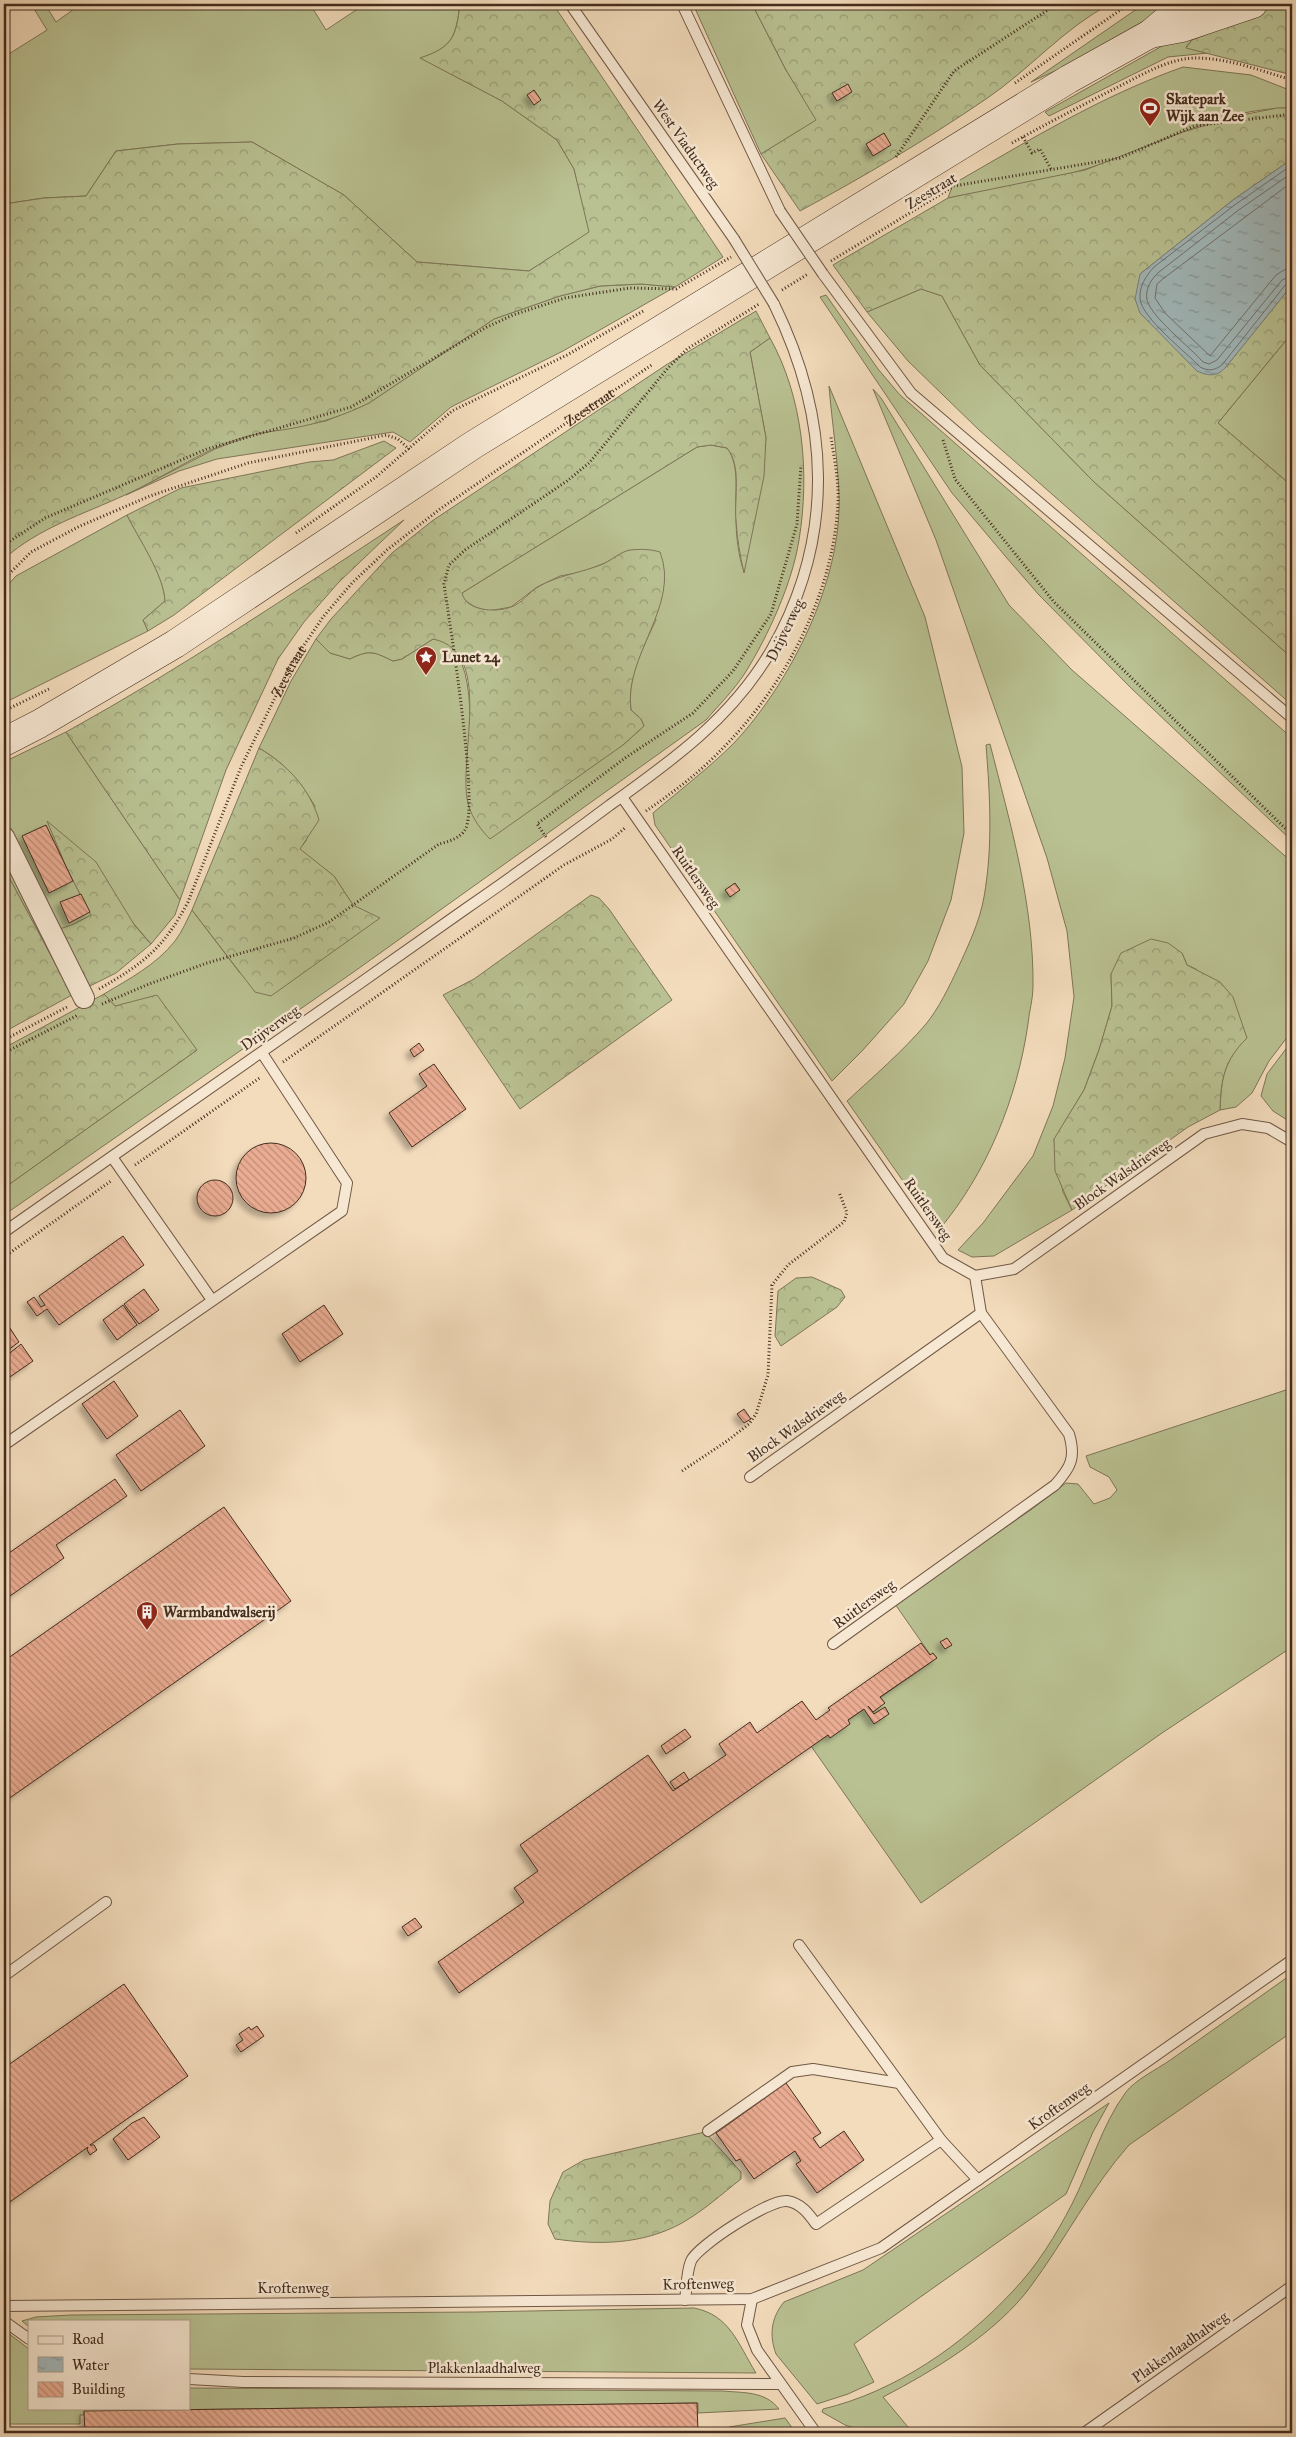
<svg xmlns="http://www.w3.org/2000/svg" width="1296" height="2437" font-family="'IM FELL Great Primer',serif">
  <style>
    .grass { fill: #b9c192; stroke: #7e7658 }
    .forest { fill: url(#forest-crowns); stroke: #7e7658 }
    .water { fill: url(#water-ripples); stroke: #7c817d }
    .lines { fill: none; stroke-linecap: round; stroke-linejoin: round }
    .shore { stroke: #72726d; stroke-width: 1 }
    .building { fill: url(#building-back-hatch); stroke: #442c1e; filter: url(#shadow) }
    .lane-casing { stroke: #705846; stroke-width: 12 }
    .street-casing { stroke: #705846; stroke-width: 22 }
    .secondary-casing { stroke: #442c1e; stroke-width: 29 }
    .path { stroke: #442c1e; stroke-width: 3; stroke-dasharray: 1 2.5; stroke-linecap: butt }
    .lane { stroke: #f7e8d3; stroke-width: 10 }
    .street { stroke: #f7e8d3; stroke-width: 20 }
    .secondary { stroke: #f7e8d3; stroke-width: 28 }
    .lane-bridge-casing { stroke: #705846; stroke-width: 12; stroke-linecap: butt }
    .lane-bridge { stroke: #f7e8d3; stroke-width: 10 }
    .labels { text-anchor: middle; stroke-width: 5; stroke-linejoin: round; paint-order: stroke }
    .poi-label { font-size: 15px; font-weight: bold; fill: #442c1e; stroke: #f7e8d3; text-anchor: start }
    .street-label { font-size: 15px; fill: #442c1e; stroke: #f7e8d3 }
  </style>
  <defs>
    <pattern id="forest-crowns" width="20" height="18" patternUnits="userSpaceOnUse" patternTransform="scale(1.25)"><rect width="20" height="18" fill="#b9c192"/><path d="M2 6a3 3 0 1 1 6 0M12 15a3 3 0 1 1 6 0" fill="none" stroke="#989d77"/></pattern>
    <pattern id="water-ripples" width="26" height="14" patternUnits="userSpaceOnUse" patternTransform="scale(1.25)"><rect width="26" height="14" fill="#a1b9bc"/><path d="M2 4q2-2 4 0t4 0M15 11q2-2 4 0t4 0" fill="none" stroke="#859798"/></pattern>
    <pattern id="building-back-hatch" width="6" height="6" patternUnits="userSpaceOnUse" patternTransform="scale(1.25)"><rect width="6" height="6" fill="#eaac92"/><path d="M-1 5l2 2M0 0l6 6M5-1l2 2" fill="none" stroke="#bf8c77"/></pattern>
    <filter id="shadow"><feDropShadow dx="-4.5" dy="4.5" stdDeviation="2.5" flood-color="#0004"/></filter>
  </defs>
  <rect width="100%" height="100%" fill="#f3dcbc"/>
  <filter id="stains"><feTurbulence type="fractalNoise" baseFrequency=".004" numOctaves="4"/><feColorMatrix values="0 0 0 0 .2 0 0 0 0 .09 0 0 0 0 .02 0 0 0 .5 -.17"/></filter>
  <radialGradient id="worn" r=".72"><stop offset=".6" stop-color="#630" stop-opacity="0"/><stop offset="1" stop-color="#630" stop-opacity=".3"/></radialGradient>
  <g class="grass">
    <path d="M31,4H45L56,22L81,4H310L326,30L365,4H460C456,36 453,47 421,58L502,101L557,140L574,169L590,232L529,271L417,262L344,195L252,142L178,144L116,151L86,196L44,198L4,204V57L47,30Z"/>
    <polygon points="693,4 752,4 786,70 817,120 761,154"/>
    <polygon points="1144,4 1174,4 1059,69 1031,82"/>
    <polygon points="1264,4 1281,4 1192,40 1186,47 1208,53 1168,57 1049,116 1045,112 1162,46 1160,44"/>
    <path d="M1183,67L1251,75L1292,91V108C1220,107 1153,148 1086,169C1041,183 993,189 948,198L953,184C1028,141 1101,96 1183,67Z"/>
    <polygon points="642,284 675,287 563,351 451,407 410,442 393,432 217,459 179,471 126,495 215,449 252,435 326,421 369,403 494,319 560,296 600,286"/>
    <polygon points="921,289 942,296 980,365 1093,481 1292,658 1292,705 979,430 908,361 867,312"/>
    <polygon points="826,295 878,369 900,395 1292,738 1292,841 1131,688 1039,595 1006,557 952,493 820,297"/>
    <polygon points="1292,333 1292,486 1218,423"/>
    <path d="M770,338C803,397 810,473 799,540C792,584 768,636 745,673C734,690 719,705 706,720L355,971L4,1215V1188L197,1050L115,1006L104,994C129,979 156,965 175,941C182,932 187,920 192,910L240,973L353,905L334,876L299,849L306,841L315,806C298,779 286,764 259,748L291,681L316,639L330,653L350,659C370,649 374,652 393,661L402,659L433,639C437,640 444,640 447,643C483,669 465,765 469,806L623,745L644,726L641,719L631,710C626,680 643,647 656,620L627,551L605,563L582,572L560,576L537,587L511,607L488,611L475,607L463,599L462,593L697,447L711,445L727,448C741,466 734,496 736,517C736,535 738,555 744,572L766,438L750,352Z"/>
    <path d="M829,386L925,617L962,767L964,833L951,900L928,961L904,1004L862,1051L832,1081L655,825L653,813C680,790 709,768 734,743C791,682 842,580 839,496C838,460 832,423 829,386Z"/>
    <path d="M873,389L881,398L1009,605L1072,670L1292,862V1031L1269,1061L1252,1093L1236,1107L1220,1110C1221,1078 1224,1061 1247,1037L1196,969L1187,965L1182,953L1111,974L1112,1006L1099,1050L1084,1090L1054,1140L1063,1192L1072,1210L994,1256L972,1257L958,1250L983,1223L1033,1156L1053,1106L1065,1058L1074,997L1067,931L1047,858L936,540Z"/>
    <path d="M127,515C139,539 164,574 165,601L143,620L148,631L4,703V589L16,576Z"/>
    <polygon points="66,732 180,900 175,915 151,944 48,822 67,869 91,915 74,924 72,995 4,868 4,762"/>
    <path d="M990,744C1010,823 1034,904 1033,987C1033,999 1029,1012 1028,1024C1017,1099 987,1173 938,1231L847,1101C874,1076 902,1052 926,1024C939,1008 949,987 958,968C968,946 980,921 984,897C993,846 990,796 986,745Z"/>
    <polygon points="1292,1041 1292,1123 1273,1111 1261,1096 1267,1074"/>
    <polygon points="1292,1388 1292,1647 1162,1733 921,1903 811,1746 934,1660 895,1604 1032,1509 1066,1483 1078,1484 1094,1504 1110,1498 1117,1490 1109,1477 1090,1467 1086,1456"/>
    <path d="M1292,1974V2032L1129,2145C1091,2188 1065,2240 1031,2286C997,2333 933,2371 883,2397L913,2433L864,2431L845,2425L822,2412L823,2409C895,2392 963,2345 1013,2291C1037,2266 1056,2235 1072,2204C1091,2167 1101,2126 1126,2092C1134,2081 1157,2069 1169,2061C1210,2032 1251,2003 1292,1974Z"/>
    <path d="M1109,2103L1093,2132L1066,2194L854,2344L874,2382L848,2394L817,2404L776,2354C769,2335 771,2318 784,2302L863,2270Z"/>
    <path d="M694,2308C730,2315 738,2344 756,2373L189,2369V2321H29V2327L22,2321L36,2317L71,2315L476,2312Z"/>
    <path d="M4,2330L29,2349V2408H189V2388L723,2391C744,2393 765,2391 779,2409L698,2413V2403L84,2411V2415H80V2424H4Z"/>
    <polygon points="785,2418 796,2433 730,2433 729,2427"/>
  </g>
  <g class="forest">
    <path d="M460,4H553L723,257L675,287L641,284L600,286L560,296L494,319L369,403C345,415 320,423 294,428C280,431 266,431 252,435C207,446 167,476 125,495C84,514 38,528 4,559V204L44,198L86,196L116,151L178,144L252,142L344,195L417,262L529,271L589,232L574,169L557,140L502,101L420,58C453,47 456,37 460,4Z"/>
    <path d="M752,4H1110C1064,28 1029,70 986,99C926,140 863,177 800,211L761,154L816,120L786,70Z"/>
    <polygon points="1281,4 1292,4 1292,75 1186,48 1192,40"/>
    <polygon points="1277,108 1292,108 1292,159 1233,200 1140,274 1179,352 1197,371 1225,368 1292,285 1292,333 1218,423 1292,486 1292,658 1093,481 980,365 942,296 921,289 867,312 833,265 948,198 1085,170 1183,132 1237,116"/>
    <path d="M756,311L770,338L750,352L766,438L764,476L744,573C740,555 737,538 736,520C734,498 742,466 727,448L711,445L697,447L462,593C466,611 495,613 511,607C521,604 529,592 538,587C558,575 581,573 603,564C612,560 620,552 630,550C641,549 650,549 660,552C681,606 623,656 631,710L641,719L644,726L623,745L490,839C481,830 473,819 469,807C455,764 497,652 433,639L402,659L393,661C374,652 370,649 350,659L330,653L316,639L331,619L392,553L432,521L666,365Z"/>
    <path d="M384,441L396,448L174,615L148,631L143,620L165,601C164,575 138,538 127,515L181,488L309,462L333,460Z"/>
    <path d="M404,520L338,583L304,622L278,659L226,770L180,900L66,732C182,668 293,593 404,520Z"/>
    <path d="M259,748C287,765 309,787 319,820L300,849L334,876L353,905L380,918L271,996L255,992L192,910Z"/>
    <polygon points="47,821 96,862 135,926 151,944 116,973 88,987 57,930 74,924 91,915 67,869"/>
    <polygon points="4,868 72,995 4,1032"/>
    <polygon points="591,895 599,898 609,909 672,1000 520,1109 443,995 474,979"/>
    <path d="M1151,939L1168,943L1182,953L1187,965L1220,982L1233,997L1247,1038C1224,1061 1221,1078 1220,1110L1188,1127L1072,1210L1055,1171L1054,1139L1084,1090L1099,1050L1112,1006L1111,974L1121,953Z"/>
    <polygon points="104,994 115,1006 157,995 197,1050 4,1188 4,1048"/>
    <polygon points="812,1277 841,1290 845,1297 837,1307 781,1346 775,1336 778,1291 796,1278"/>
    <path d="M705,2132L741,2172V2179C722,2194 703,2211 682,2223C642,2245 598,2245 555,2239L548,2224L550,2201L563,2172L584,2160Z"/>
  </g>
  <path class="water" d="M1292,159V285L1225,368C1216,377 1208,376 1197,371L1140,313L1135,299L1140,274L1233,200Z"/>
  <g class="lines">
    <g class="shore">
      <path d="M1292,165L1236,204L1154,267C1146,276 1139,286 1140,299C1142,318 1186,352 1200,367C1208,371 1214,371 1222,365L1286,284L1292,282"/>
      <path d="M1292,173L1240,209L1159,272C1151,279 1145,289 1147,300C1152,318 1190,347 1203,362L1209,364L1217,360L1282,280L1292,276"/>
      <polyline points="1292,182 1164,278 1157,284 1155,298 1165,313 1210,356 1276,275 1284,270 1292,268"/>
    </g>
  </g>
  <g class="building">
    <polygon points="848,84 852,92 837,101 832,93"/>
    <polygon points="534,90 541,100 534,105 527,95"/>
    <polygon points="884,133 891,145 873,156 866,144"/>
    <polygon points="46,825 73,881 49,893 22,836"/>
    <polygon points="735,883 740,890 730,897 725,890"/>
    <polygon points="81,894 90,912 69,923 60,902"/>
    <polygon points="419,1043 424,1050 414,1057 410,1050"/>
    <polygon points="434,1064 466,1109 412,1147 389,1113 427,1086 419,1074"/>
    <circle cx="271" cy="1178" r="35"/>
    <circle cx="215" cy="1198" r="18"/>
    <polygon points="123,1236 144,1265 59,1325 47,1309 37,1316 27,1302 34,1297 41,1307 45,1305 39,1296"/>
    <polygon points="144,1289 159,1310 139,1324 124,1304"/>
    <polygon points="123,1305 137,1325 117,1340 103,1320"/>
    <polygon points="324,1305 343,1334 300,1362 282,1334"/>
    <polygon points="8,1325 19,1342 8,1350 4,1344 4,1328"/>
    <polygon points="4,1344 10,1353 21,1344 33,1361 4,1381"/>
    <polygon points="114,1381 138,1416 107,1439 82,1404"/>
    <polygon points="744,1409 751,1419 744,1423 737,1414"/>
    <polygon points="180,1410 205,1446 141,1491 116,1455"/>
    <polygon points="115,1479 127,1496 56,1545 64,1558 10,1596 4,1587 4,1545 9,1553"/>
    <polygon points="224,1507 291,1601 4,1802 4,1661"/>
    <polygon points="947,1638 952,1645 945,1649 940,1642"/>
    <polygon points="921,1643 930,1655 933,1653 937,1658 880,1697 885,1703 873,1712 868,1706 874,1714 885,1707 889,1714 874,1724 864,1709 848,1720 850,1724 830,1738 828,1735 459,1993 438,1962 524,1902 514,1888 538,1871 520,1845 648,1755 673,1791 726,1755 719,1744 750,1722 757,1733 802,1701 816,1720 830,1710 828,1708"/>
    <polygon points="685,1729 691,1737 666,1754 661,1746"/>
    <polygon points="684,1772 689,1780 675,1789 670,1782"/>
    <polygon points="415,1918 422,1927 408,1936 402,1927"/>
    <polygon points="124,1984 188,2076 90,2145 94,2145 97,2150 90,2155 87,2150 88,2147 4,2206 4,2068"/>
    <polygon points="257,2026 264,2036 241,2052 236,2045 243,2040 239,2034 249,2027 251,2030"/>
    <polygon points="786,2083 821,2133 813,2138 820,2148 844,2131 864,2160 817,2193 796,2164 801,2161 795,2151 754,2179 740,2159 736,2161 716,2133"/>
    <polygon points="144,2117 160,2137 128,2160 113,2139 132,2123"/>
    <polygon points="697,2403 698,2433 85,2433 84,2411"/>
  </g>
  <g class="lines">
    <g class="lane-casing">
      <g id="lane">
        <polyline points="570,4 734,239"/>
        <polyline points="682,4 780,211"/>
        <polyline points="823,274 911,393 1292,718"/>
        <path d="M622,797L943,1258L975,1276L981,1313L1069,1434C1076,1458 1071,1467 1055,1485L833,1644"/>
        <polyline points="112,1157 212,1300"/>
        <path d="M4,1232C157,1125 311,1018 464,910C513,876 562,841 610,805C673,760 733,717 772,649C836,536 830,418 774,304"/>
        <polyline points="975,1276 1014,1269 1204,1134 1242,1124 1268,1128 1292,1142"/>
        <polyline points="4,1445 342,1211 347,1183 262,1053"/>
        <polyline points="750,1477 981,1313"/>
        <polyline points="799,1945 941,2140 978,2180"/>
        <polyline points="4,1976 106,1902"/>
        <polyline points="708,2131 792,2072 813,2069 899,2083"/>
        <polyline points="752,2299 747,2325 757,2350 816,2433"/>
        <path d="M685,2300C687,2288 686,2273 691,2261C697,2246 770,2199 787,2201C801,2203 809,2214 816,2224L941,2140"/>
        <polyline points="4,2306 752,2299 881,2248 1292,1960"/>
        <polyline points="4,2321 29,2339"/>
        <polyline points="189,2379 243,2382 779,2384"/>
        <polyline points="1084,2433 1292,2286"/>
      </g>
    </g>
    <g class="street-casing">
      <polyline id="street" points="4,837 84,998"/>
    </g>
    <g class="secondary-casing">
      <g id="secondary">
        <polyline points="1150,34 1182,28 1253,4"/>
        <polyline points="4,742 39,724 175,644 473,445 1069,79 1150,34 1185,4"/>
      </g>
    </g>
    <g class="path">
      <polyline points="1015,83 1129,4"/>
      <polyline points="1023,137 1032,153 1040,149 1051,169"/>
      <path d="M1012,143C1044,125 1077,108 1110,91C1137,78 1168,57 1199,58C1231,59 1262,71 1292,80"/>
      <polyline points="896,157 954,71 1057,4"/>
      <polyline points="831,261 954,186 1120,158 1194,126 1292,114"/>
      <polyline points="782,290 808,274"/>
      <polyline points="943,440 955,479 1054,602 1292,835"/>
      <polyline points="296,533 376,477 452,411 567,355 645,310"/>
      <polyline points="4,545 45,518 207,449 351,407 487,327 513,315 565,298 630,288 676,289 731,257"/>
      <polyline points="4,579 31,552 80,526 150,496 248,463 386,435 398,439 410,450"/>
      <polyline points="4,711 51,688"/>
      <path d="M646,811C672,793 698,774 720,751C785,687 834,593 838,502C839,480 834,458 831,437"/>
      <polyline points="546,837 537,824 625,758 693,713 733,671 771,614 797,524 801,465"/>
      <path id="s1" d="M99,989C143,964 164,948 188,902L241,767L292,663L323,617L352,583L387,550L440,509L653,364"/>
      <path d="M102,1004L149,984L207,963L294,938L329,922L439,844C448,842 460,838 465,830C480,807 449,620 444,584L449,565L465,550L567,481L589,463L668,368L687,349L759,304"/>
      <polyline points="4,1040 67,1007"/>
      <polyline points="4,1053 78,1015"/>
      <polyline points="283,1062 564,865 612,839 626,827"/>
      <polyline points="135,1165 261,1077"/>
      <polyline points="4,1257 111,1181"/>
      <polyline points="682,1471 727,1441 749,1424 756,1414 768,1375 772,1285 788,1265 844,1222 847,1213 839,1192"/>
    </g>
    <use href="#lane" class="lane"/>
    <use href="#street" class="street"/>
    <use href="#secondary" class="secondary"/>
    <g class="lane-bridge-casing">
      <g id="lane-bridge">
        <polyline points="780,211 823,274"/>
        <polyline points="734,239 774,304"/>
      </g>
    </g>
    <use href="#lane-bridge" class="lane-bridge"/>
  </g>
  <defs>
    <g id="stadium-pin" transform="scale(1.125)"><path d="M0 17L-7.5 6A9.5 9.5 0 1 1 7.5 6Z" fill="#8f2418" stroke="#f7e8d3"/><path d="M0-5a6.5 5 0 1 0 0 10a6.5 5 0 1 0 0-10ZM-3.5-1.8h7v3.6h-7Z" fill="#fff"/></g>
    <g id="sight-pin" transform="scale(1.125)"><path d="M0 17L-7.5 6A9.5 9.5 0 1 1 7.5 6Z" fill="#8f2418" stroke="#f7e8d3"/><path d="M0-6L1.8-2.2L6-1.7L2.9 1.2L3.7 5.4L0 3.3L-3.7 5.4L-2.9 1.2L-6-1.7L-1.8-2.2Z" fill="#fff"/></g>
    <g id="building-pin" transform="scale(1.125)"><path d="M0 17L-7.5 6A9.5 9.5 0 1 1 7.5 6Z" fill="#8f2418" stroke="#f7e8d3"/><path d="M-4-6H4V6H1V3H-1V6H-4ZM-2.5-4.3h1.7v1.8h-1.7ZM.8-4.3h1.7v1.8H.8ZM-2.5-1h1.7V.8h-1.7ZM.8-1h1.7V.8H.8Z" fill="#fff"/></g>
  </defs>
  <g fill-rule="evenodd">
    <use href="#stadium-pin" x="1150" y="108"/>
    <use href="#sight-pin" x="426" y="657"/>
    <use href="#building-pin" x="147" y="1612"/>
  </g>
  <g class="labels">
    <g class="poi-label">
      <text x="1166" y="104">Skatepark<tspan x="1166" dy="17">Wijk aan Zee</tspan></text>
      <text x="442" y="662">Lunet 24</text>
      <text x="163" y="1617">Warmbandwalserij</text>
    </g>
    <g class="street-label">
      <text transform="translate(686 144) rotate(55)" y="5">West Viaductweg</text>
      <text transform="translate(931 191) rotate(-31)" y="5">Zeestraat</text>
      <text dy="5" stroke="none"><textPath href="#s1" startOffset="784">Zeestraat</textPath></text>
      <text transform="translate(785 630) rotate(-64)" y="5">Drijverweg</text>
      <text dy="5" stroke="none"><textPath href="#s1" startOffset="379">Zeestraat</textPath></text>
      <text transform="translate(696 877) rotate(55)" y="5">Ruitlersweg</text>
      <text transform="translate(270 1028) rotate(-35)" y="5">Drijverweg</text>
      <text transform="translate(1122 1174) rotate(-35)" y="5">Block Walsdrieweg</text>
      <text transform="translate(928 1209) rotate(55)" y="5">Ruitlersweg</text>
      <text transform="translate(796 1426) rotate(-35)" y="5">Block Walsdrieweg</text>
      <text transform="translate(864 1604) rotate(-36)" y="5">Ruitlersweg</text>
      <text transform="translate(1059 2106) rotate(-35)" y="5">Kroftenweg</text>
      <text transform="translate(698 2284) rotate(-1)" y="5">Kroftenweg</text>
      <text x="293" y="2293">Kroftenweg</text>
      <text transform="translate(1180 2347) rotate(-35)" y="5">Plakkenlaadhalweg</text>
      <text x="484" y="2373">Plakkenlaadhalweg</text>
    </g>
  </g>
  <rect width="1296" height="2437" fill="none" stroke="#f3dcbc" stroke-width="20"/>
  <rect x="5" y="5" width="1286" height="2427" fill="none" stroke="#442c1e" stroke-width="2.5"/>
  <rect x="10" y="10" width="1276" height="2417" fill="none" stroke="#442c1e"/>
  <rect x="28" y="2320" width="162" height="90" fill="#f7e8d3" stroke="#af9d8b"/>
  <rect x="38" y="2336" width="25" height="8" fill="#f7e8d3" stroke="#af9d8b"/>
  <text x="72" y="2344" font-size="15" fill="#442c1e">Road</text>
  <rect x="38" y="2357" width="25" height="15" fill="url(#water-ripples)" stroke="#af9d8b"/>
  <text x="72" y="2370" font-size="15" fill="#442c1e">Water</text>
  <rect x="38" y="2382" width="25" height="15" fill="url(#building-back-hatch)" stroke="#af9d8b"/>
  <text x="72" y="2394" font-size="15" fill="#442c1e">Building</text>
  <rect width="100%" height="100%" filter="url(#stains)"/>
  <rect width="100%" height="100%" fill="url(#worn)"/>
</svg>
